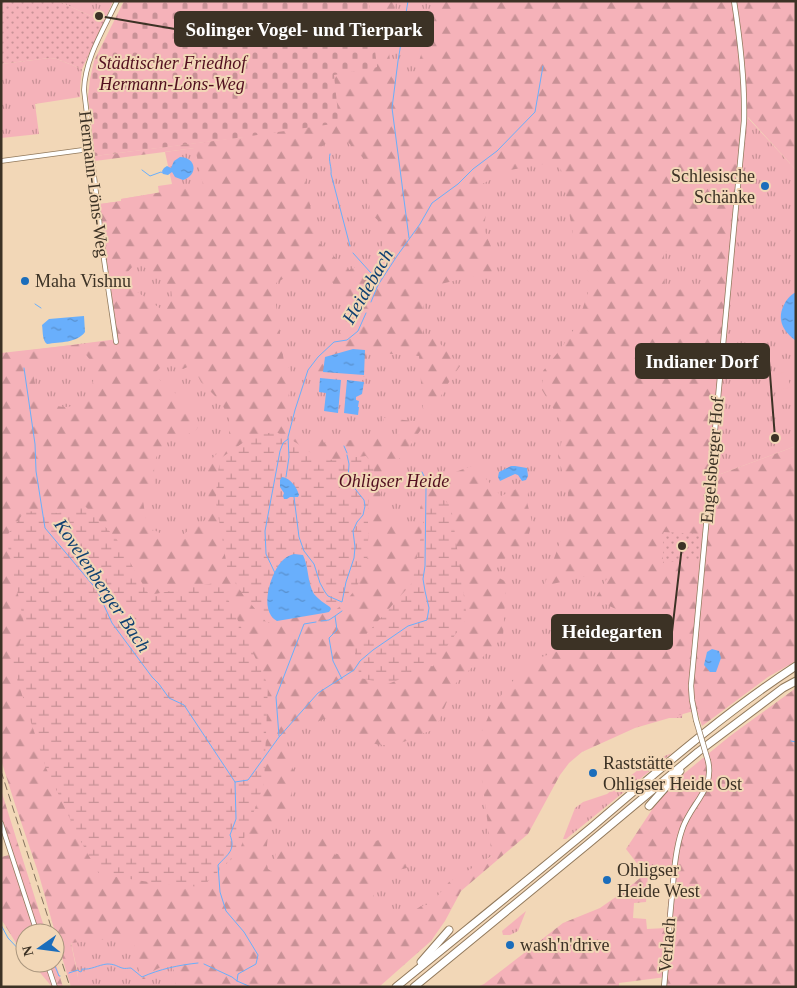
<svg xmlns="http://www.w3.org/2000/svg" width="797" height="988" font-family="Georgia,serif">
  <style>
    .grass { fill: url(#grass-tufts) }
    .forest { fill: url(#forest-firs); fill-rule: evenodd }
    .wetland { fill: url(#wetland-marsh) }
    .cemetery { fill: url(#cemetery-stones) }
    .garden { fill: url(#garden-dots) }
    .pitch { fill: #f5b2b9 }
    .water { fill: url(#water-ripples) }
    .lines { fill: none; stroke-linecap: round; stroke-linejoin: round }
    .stream { stroke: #69affc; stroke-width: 1 }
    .minor-casing { stroke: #91795c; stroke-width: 5.5 }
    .tertiary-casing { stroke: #91795c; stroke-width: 6 }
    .motorway-casing { stroke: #91795c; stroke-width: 9 }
    .minor { stroke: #fff; stroke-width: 4 }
    .tertiary { stroke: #fff; stroke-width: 4.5 }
    .motorway { stroke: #fff; stroke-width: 7 }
    .rail { stroke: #84735f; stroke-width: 1; stroke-dasharray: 8 4; stroke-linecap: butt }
    .tertiary-bridge-casing { stroke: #91795c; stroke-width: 6; stroke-linecap: butt }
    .tertiary-bridge { stroke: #fff; stroke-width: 4.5 }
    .poi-dot { fill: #1b6dbb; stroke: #f2d7b7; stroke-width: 2 }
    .labels { text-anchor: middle; stroke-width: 4; stroke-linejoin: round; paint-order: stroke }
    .park-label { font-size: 18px; font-style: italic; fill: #520f1f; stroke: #f2d7b7 }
    .poi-label { font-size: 18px; fill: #3c3225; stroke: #f2d7b7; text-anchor: start }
    .street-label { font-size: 18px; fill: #3c3225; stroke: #f2d7b7 }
    .water-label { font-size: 19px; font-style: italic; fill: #0f4071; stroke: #f2d7b7 }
    .leader { fill: none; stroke: #3c3225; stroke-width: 2 }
    .callout-dot { fill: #3c3225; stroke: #f2d7b7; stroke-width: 2 }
    .callout { fill: #3c3225; stroke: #3c3225; stroke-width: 2 }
    .callout-label { font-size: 19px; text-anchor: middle; font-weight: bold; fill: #fff }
  </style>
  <defs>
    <pattern id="grass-tufts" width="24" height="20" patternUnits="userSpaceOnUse" patternTransform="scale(1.25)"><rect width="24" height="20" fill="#f5b2b9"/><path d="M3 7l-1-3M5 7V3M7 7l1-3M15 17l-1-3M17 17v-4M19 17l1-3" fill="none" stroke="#c89196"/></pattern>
    <pattern id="forest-firs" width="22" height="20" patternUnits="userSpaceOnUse" patternTransform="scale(1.25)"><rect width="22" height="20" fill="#f5b2b9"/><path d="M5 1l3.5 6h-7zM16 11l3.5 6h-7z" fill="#c89196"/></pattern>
    <pattern id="wetland-marsh" width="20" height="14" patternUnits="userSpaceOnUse" patternTransform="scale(1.25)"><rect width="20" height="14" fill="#f5b2b9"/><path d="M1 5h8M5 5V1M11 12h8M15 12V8" fill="none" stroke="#c89196"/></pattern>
    <pattern id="cemetery-stones" width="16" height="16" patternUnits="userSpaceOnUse" patternTransform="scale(1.25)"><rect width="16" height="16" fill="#f5b2b9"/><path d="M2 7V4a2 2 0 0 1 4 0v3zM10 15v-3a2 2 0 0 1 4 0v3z" fill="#c89196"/></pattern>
    <pattern id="garden-dots" width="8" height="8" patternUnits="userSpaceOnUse" patternTransform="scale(1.25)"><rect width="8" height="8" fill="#f5b2b9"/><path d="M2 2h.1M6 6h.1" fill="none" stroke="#c89196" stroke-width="1.8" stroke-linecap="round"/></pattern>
    <pattern id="water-ripples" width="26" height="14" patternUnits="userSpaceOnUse" patternTransform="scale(1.25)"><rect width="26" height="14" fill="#69affc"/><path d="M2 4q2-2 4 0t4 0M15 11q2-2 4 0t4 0" fill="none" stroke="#588fcc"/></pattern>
  </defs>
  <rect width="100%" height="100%" fill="#f2d7b7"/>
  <g class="grass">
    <polygon points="58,1 113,1 104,22"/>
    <polygon points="372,1 676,1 741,106 682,718 654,718 585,730 492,856 487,859 376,987 79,987 77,970 71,942 1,354 118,339 100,204 121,201 121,199 159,193 158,186 172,184 165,152 290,135"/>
    <polygon points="50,58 57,59 82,69 80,87 80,97 35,104 39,134 1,138 1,64"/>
    <polygon points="747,117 796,170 796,446 718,475 715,475 713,472"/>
    <polygon points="672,753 566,839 563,839 575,808 583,802 607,794 647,763"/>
    <polygon points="526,911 518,931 510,935 503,935 502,931"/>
  </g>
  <g class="forest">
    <path d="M369,1H396L388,44L392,78H408L416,70L439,1H796V170L748,117L713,472L715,475H718L796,446V661L768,677L702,726L697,711L690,712L635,728L582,752L569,763L560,775L528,834L461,891L445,921L431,941L379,987H176L173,963L171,962L164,961L162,964L161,967L151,972L146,979H142L140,977L133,936L71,943L80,987H71L61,954L39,875L15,804L1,760V353L118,340L106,255L100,204L122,201L121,199L203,185L195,148L95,161V156L243,137L333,75L377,67ZM346,140L366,161L370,213L382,224L373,231L386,238L375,258L349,270L316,240L305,175L314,154L325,144ZM549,163H557L562,172L577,257L593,278L577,325L559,351L543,371L542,390L565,428L558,456L568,492L567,523L544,586L612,570L595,599L622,612L603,630L586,641L536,659L522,670L494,704L477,742L492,856L449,882L431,904L421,906L412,912L393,914L376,904L372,890L389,872L407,868L404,853L384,838C368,844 351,848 335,855L330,843L325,837L316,836L313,837L306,847L289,852L285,847L281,848L276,852L273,870L271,871L268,869L267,865C267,854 265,830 275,823C279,821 283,821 287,821L289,818L294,771L284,747L291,732L327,718C335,724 343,733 352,738C362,743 388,747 398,744C411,740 422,732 435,730L454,685L503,637L506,584L505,581L497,577L495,573L499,563L518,549L525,547L529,534L532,522L527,502L528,492L527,484L501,496L474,465L445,476L440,473L431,481L420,508L422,520L419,525C412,527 400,530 393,524C391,521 389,515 387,511L377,507L385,478L390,469L407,450L433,412L445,388L460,366L436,339L423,334L424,288L495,271L494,254L484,229L486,212L476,201L480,185L510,170ZM700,245L698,252L702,256L706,257L701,284L697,285V287L669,291V288H665L663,252ZM136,263L146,268L171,288L172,298L165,312L136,291L122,278ZM291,274L323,275L331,278L345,315L343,327L329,349L310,372L318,374L365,377L367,352L419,356L424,422L384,418L383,422H394L398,430V435L324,443L321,436C301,434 300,435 285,421L292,372L284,362L276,305V283ZM70,349C103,347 102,409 63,407C40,405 24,376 41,358C48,351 61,351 70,349ZM165,363L183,369L192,365L201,382L221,402L229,418V435L224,446L208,463L207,480L210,513L202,524L192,527L182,536L168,540C161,533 158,530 147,530L146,528L147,525L143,501C147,498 152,494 154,490C156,483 154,475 154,467C154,459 160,449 166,443C172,436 198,435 198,426C199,418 192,408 189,401L186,400L182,401L171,388L164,387L162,382L155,375L156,372ZM303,555L324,613L305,616L268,597Z"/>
    <path d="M796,688V987H665L666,977L619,983V987H477L484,984L563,923L600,908L623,892L645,874L626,849L659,799L675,781L730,736ZM661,870H671V872L666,928L647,929L646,919L633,918L634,903L646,902L648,874Z"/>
    <polygon points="1,790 46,933 25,933 25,954 16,943 1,919 1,857 13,854 1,816"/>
    <polygon points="55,961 63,987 52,987 32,963 55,963"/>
  </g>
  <g class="wetland">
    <path d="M276,432L295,442L314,455L329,460L366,456C370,461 374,467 374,473C375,481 371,488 369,496C366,518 371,547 365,568C359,586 349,601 334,611L329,607C323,601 315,597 312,589C307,579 310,561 300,554L267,606L271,616L277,621L267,623L244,596L228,572L216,503L217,476L221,458L254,435Z"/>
    <polygon points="444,500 451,506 467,618 433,666 388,684 360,678 354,648 412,583 423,525 424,510"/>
    <polygon points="83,504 116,538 149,595 220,582 268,685 264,784 239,852 202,887 155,883 99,874 79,838 46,768 12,664 25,628 6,537 25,511 58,513"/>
  </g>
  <polygon class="cemetery" points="124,1 369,1 377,67 334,75 339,123 230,139 95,156 88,97 90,79 94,61"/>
  <g class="garden">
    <polygon points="1,1 58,1 104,22 82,69 57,59 50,58 1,64"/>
    <polygon points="663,532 702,534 699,559 663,563"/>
  </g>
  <polygon class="pitch" points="785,372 791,387 780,390 775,375"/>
  <g class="water">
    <path d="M180,157C196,157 199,175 183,180L175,177L172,172L168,175L163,174L162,171L164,168L167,166L171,168L174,161Z"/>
    <path d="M796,292V341C784,332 777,321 783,307C786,300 789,296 796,292Z"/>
    <path d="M84,316L85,332C77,343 60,342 47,344C42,341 43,331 42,325L49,319Z"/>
    <polygon points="353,349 365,350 364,375 323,372 325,357"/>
    <polygon points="320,378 341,380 338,413 324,411 326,393 319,392"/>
    <polygon points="347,380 364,382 362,394 356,397 356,400 359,401 358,407 359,407 358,415 344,413"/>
    <polygon points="511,466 515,466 527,468 528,476 526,480 522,481 518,475 515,474 500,481 498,477 499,472"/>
    <path d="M282,477C290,478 297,487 299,495L298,497H290L287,499H284L283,496L284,493L280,487V480Z"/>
    <path d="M294,554L303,555C309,567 307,582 314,594C318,599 324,603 330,607L331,609L329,612L324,613L277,621C258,611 271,571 283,560C286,557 290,555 294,554Z"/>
    <polygon points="712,649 719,651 721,658 716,672 710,672 704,665 707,652"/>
  </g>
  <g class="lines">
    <g class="stream">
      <polyline points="408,1 398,61 392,108 409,238"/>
      <path d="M330,154C328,161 332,167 331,174L350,246"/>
      <polyline points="142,170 150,176 161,172 163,173"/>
      <polyline points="353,253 371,273 378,285"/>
      <polyline points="371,302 378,285 397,256 420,224 432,203 458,184 473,169 497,151 535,112 543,66"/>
      <polyline points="35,304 41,308"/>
      <polyline points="24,368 35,444 36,471 45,528 97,590 112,623 152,677 159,684 169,698 184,705 235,782"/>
      <polyline points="344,446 347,453"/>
      <polyline points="422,472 424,476 424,485"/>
      <polyline points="286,477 289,457 288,437 295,410 308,370 318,357 334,342 347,340 358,331 366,313"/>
      <polyline points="294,497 299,537 304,551 314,564 320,583 325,592 328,596 342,602 346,582 354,558 355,547 353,531 357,522 363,515 365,506 364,500 348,480 349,464 347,455"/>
      <polyline points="275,573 266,554 265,531 280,451 283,443 288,439"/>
      <polyline points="321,621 329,620 335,616"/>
      <polyline points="342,679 333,661 329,638 337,630 335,616 342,611"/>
      <polyline points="279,736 276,697 304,624 316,622"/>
      <polyline points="791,741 796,742"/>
      <polyline points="1,925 8,938 25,956"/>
      <path d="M32,963C36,966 40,965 44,963"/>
      <polyline points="50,963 55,966 59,976 60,976"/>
      <polyline points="204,964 232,977 237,981 251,987"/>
      <path d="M69,973L78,970L80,972L82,971V969C91,970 98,965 107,964C115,964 116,966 122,968C125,969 128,968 131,968L142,977C160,969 179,965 198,963"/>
      <path d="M237,981L238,974L256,964L258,955L244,932L226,911L220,892L218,865C228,854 236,850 230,835L236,819L235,782L248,780L279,737L318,693L354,670L360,661L373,650L408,626L427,620L429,608L425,591L423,579L425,566L426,488"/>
    </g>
    <g class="minor-casing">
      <g id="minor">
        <polyline points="1,161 90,149"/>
        <path d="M116,342L104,260L84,90C85,58 104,29 117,1"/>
        <polyline points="1,823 37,933"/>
        <polyline points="47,963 55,987"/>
      </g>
    </g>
    <g class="tertiary-casing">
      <g id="tertiary">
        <path d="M696,720L692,700L691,686L744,121C745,83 740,39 734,1"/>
        <path d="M664,987C667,956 669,925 672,895C674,873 675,851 682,830C690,804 715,790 708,761"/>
      </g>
    </g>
    <g class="motorway-casing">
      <g id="motorway">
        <polyline points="649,806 680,771"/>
        <polyline points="421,962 449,930"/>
        <path d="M396,987C462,933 528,880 593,826C659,770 724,713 796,666"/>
        <polyline points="414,987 588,844 698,752 783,688 796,681"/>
      </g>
    </g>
    <use href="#minor" class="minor"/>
    <use href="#tertiary" class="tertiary"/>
    <use href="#motorway" class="motorway"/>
    <g class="rail">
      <polyline points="1,771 53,933"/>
      <polyline points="55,941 70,987"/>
    </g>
    <g class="tertiary-bridge-casing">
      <polyline id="tertiary-bridge" points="696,720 708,761"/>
    </g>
    <use href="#tertiary-bridge" class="tertiary-bridge"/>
  </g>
  <g class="poi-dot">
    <circle cx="765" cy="186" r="5"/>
    <circle cx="25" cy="281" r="5"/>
    <circle cx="593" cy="773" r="5"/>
    <circle cx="607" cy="880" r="5"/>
    <circle cx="510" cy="945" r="5"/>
  </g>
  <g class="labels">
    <g class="park-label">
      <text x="172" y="69">Städtischer Friedhof<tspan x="172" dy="21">Hermann-Löns-Weg</tspan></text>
      <text x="394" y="487">Ohligser Heide</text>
    </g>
    <g class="poi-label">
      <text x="755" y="182" text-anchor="end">Schlesische<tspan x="755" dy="21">Schänke</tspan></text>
      <text x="35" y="287">Maha Vishnu</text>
      <text x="603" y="769">Raststätte<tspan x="603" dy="21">Ohligser Heide Ost</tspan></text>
      <text x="617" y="876">Ohligser<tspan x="617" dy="21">Heide West</tspan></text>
      <text x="520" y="951">wash'n'drive</text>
    </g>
    <g class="street-label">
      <text transform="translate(94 184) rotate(83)" y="6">Hermann-Löns-Weg</text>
      <text transform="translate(712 460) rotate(-85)" y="6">Engelsberger Hof</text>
      <text transform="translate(667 945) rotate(-85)" y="6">Verlach</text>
    </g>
    <g class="water-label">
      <text transform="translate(367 286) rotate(-60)" y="7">Heidebach</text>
      <text transform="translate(103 585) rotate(56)" y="7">Kovelenberger Bach</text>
    </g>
  </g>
  <path class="leader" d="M99 16L175 29M775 438L769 361M682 546L672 632"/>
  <g class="callout-dot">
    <circle cx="99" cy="16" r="5"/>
    <circle cx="775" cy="438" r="5"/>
    <circle cx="682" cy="546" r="5"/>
  </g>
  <g class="callout">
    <rect x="175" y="12" width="258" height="34" rx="5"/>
    <rect x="636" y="344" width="133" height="34" rx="5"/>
    <rect x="552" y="615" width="120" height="34" rx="5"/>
  </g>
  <g class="callout-label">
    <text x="304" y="36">Solinger Vogel- und Tierpark</text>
    <text x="702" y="368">Indianer Dorf</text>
    <text x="612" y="638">Heidegarten</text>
  </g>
  <rect width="797" height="988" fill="none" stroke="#3c3225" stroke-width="5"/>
  <g transform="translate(40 948) rotate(256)"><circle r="24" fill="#f2d7b7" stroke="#a9957d"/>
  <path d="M0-4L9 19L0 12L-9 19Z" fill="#1b6dbb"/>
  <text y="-8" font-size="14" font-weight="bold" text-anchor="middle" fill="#3c3225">N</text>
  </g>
</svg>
